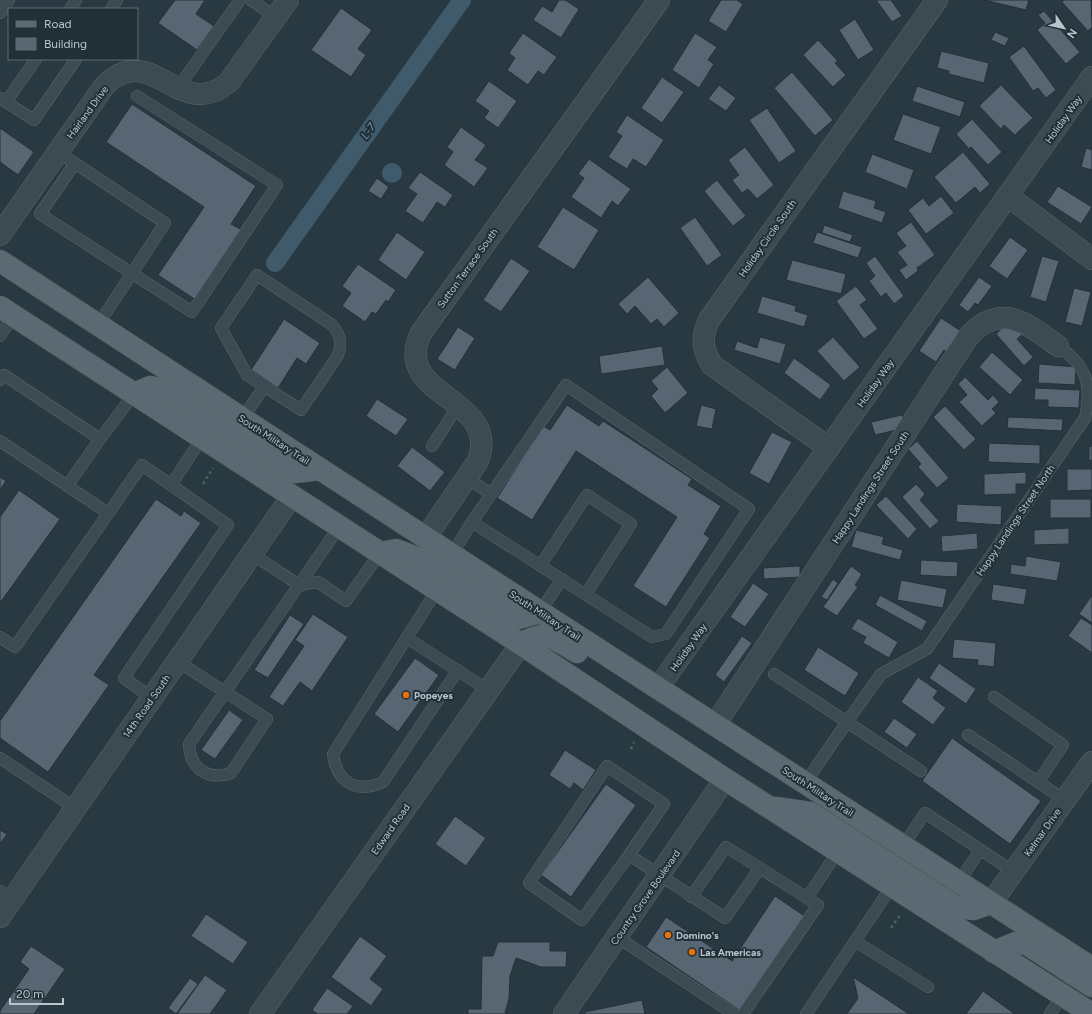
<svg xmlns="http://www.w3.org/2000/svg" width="1092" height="1014" font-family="Figtree,sans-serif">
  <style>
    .water { fill: #3f5a6a }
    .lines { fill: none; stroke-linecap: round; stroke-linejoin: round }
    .canal { stroke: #3f5a6a; stroke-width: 18 }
    .building { fill: #576672; stroke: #233139 }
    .lane-casing { stroke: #5b676f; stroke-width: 12 }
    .street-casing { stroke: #5b676f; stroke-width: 22 }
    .primary-casing { stroke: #49565e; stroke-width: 23 }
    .path { stroke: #4b615f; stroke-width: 2.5; stroke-dasharray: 3 3; stroke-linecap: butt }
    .lane { stroke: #3d4a52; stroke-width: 11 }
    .street { stroke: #3d4a52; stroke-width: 21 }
    .primary { stroke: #5b6972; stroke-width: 22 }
    .food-dot { fill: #e8710a; stroke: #212f37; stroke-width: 1.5 }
    .labels { text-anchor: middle; stroke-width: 4; stroke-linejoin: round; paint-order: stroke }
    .street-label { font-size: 10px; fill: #bac4cc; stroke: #212f37 }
    .poi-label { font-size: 10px; font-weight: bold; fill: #bac4cc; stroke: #212f37; text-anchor: start }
    .water-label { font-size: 11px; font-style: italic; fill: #7c9aad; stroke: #212f37 }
  </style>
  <rect width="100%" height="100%" fill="#283942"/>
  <circle class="water" cx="392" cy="173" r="10"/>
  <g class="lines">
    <polyline class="canal" points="275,263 462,0"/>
  </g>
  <g class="building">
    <polygon points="175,0 205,0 196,14 214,26 197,50 158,23"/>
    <polygon points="559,0 565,0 579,9 561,38 533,20 542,6 552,12"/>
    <polygon points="721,0 737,0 743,4 726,32 708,21"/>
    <polygon points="876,0 891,0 902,16 892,22"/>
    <polygon points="984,0 1029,0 1026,10"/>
    <polygon points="1064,0 1091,0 1092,27 1088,31 1062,2"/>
    <polygon points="341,8 372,30 358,49 366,55 351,77 311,50"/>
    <polygon points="1044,11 1080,52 1066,64 1037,30 1045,23 1038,15"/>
    <polygon points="855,19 874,50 858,60 839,30"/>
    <polygon points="995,32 1009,38 1005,46 991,40"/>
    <polygon points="523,33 557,57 544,75 538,71 528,85 507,70 515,58 509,53"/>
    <polygon points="695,33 717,47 708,60 714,64 699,88 672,70"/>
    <polygon points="818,40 838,61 835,63 846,75 833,87 803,55"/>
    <polygon points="1024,46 1056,90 1046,98 1038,88 1033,91 1009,57"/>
    <polygon points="941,51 989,63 984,83 949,74 949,71 937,68"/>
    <polygon points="792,72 833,120 815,136 774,88"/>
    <polygon points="662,77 684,92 662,123 641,108"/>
    <polygon points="489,81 517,101 498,128 484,118 489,111 475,101"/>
    <polygon points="719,85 736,98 726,111 708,99"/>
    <polygon points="1001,85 1033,118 1015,135 1004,125 1001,129 979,106"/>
    <polygon points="917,86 965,102 960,117 912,101"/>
    <polygon points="132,104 256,186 231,224 242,230 196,300 158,275 204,207 106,142"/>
    <polygon points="767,108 796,151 779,163 749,120"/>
    <polygon points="903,114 941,127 931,154 893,140"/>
    <polygon points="627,115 664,140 646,167 633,159 627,169 608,157 622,136 616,132"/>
    <polygon points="972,119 1002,152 988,165 971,147 969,149 956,134"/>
    <polygon points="461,127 486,145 475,160 488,168 474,187 444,165 453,152 447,147"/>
    <polygon points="0,128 34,152 18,175 0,162"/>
    <polygon points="745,147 774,185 757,199 748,189 742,193 732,180 739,175 728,160"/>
    <polygon points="1086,148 1092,150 1092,170 1081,167"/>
    <polygon points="963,152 990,184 980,193 975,187 956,203 934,177"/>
    <polygon points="872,154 914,170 907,189 865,172"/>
    <polygon points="589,159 631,189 618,206 612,201 601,218 571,197 584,178 578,174"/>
    <polygon points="420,172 453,195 445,207 437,202 423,223 405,211 417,194 408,188"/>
    <polygon points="377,178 389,187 381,199 368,191"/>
    <polygon points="717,180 746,216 733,226 704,191"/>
    <polygon points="1058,186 1092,207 1081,224 1047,202"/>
    <polygon points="843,191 876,201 874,208 886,212 882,223 838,208"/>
    <polygon points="941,196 954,213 926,234 908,210 923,198 929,206"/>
    <polygon points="563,207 599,230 574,270 537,247"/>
    <polygon points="695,217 722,255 707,266 680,228"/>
    <polygon points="911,222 935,255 917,268 918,271 906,280 899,270 907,265 897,252 906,246 896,233"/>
    <polygon points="824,225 853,235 850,242 822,233"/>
    <polygon points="397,232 425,252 406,280 378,260"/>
    <polygon points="817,232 862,247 858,258 813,243"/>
    <polygon points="1010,237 1028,250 1007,279 989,266"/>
    <polygon points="875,256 904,296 894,304 886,293 881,297 869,281 875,276 866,263"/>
    <polygon points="1042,256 1059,261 1046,302 1030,297"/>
    <polygon points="511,258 530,271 501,312 483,300"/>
    <polygon points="792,260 846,274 841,294 786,280"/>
    <polygon points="358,264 396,290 388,302 386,300 376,314 372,312 365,322 342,306 351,293 342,286"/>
    <polygon points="648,277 679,313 664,327 657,319 651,324 635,306 627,314 618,304"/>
    <polygon points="979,277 992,286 978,305 975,303 968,312 959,305"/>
    <polygon points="856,286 867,300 860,305 878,329 864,339 836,301"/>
    <polygon points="1074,288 1091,292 1082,326 1065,322"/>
    <polygon points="762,296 796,306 795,311 808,315 804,327 757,313"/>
    <polygon points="941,318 964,333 950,354 944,350 936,362 919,351"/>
    <polygon points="284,319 320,343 306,364 297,358 278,388 251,370"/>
    <polygon points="1010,321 1023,334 1017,339 1033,357 1024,366 996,334"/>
    <polygon points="458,327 475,338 455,370 437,359"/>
    <polygon points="760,337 786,344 780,364 734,350 737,341 757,348"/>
    <polygon points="833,337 860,367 844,381 817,351"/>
    <polygon points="662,346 665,365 601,374 599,356"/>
    <polygon points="992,352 1023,380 1010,395 979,367"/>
    <polygon points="794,358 831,385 820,400 784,373"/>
    <polygon points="1039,364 1076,367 1075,385 1038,383"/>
    <polygon points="667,367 688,393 665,413 651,396 658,389 651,381"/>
    <polygon points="965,377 988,400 993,395 999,402 992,409 996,413 982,426 959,402 967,395 958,384"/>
    <polygon points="1035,388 1080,390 1079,408 1048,407 1048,400 1034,400"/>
    <polygon points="377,399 408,419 396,436 366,416"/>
    <polygon points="567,405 599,426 603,421 692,479 688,485 721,506 704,534 710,538 666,607 633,586 677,517 576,451 532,520 497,498 543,426 550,430"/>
    <polygon points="701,405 716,409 712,429 696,426"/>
    <polygon points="945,406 976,439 964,450 933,417"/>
    <polygon points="902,415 905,428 875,435 871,422"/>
    <polygon points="1008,417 1063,419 1062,431 1007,428"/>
    <polygon points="772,432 792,442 769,484 749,473"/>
    <polygon points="917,441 949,478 937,488 918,467 921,464 908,449"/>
    <polygon points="989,443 1040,445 1040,464 988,462"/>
    <polygon points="1092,446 1092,460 1089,461 1089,447"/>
    <polygon points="412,447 445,472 430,491 397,466"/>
    <polygon points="1067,469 1092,469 1092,490 1067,491"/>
    <polygon points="1026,472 1026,484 1016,484 1016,494 984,495 984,474"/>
    <polygon points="0,477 6,481 0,490"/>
    <polygon points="916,484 925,494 920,500 939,521 930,529 902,497"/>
    <polygon points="19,490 60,519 0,603 0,517"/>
    <polygon points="886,496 917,529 908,539 876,505"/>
    <polygon points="156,499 181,516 184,511 201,523 94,675 109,685 48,772 0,738 0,721"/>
    <rect x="1050" y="499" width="41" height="19"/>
    <polygon points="957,504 1002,506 1001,525 956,522"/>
    <polygon points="1069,528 1069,544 1034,545 1034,530"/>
    <polygon points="856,530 884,537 882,544 903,550 900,560 851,547"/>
    <polygon points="977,533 978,549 942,552 941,536"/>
    <polygon points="1026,556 1061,562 1057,581 1010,574 1011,564 1025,566"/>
    <polygon points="921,560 958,562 957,577 920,575"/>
    <polygon points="800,566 800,577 764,579 763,568"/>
    <polygon points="851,566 862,574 855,585 858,587 837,616 823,607"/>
    <polygon points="833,579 838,583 827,600 821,597"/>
    <polygon points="901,580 947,589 943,608 897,600"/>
    <polygon points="753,583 769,594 745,627 730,617"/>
    <polygon points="993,584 1027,589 1024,605 991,600"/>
    <polygon points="880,595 927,621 922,631 875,605"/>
    <polygon points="1092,595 1092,623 1079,614"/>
    <polygon points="313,614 348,637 312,691 300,682 283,706 269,697 304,646 295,640"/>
    <polygon points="290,615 304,624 268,678 254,670"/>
    <polygon points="858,618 898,642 889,658 863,643 866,637 851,629"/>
    <polygon points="1081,618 1092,625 1092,653 1068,636"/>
    <polygon points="742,636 752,643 724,682 715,675"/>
    <polygon points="954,639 996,643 994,667 977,665 978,660 952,658"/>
    <polygon points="818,647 859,673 845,696 804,670"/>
    <polygon points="415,658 439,675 398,732 374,714"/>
    <polygon points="939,663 976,689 966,704 929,678"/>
    <polygon points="918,677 938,691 933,698 946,708 933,725 901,702"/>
    <polygon points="229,710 243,720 215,759 201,750"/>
    <polygon points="894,718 917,734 907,748 884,732"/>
    <polygon points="952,738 1041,801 1010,844 922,781"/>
    <polygon points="565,750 596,770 583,790 574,783 570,789 549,775"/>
    <polygon points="606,784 636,805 571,897 541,875"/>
    <polygon points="455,816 486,838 466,866 435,844"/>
    <polygon points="0,830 7,834 0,844"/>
    <polygon points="775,896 806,917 742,1012 646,947 666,917 732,961"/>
    <polygon points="206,914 248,942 233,964 191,936"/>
    <polygon points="360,936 387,956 370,979 383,989 371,1006 331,977"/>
    <polygon points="498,942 550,942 550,951 567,951 566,967 541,967 516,958 510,976 509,999 505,1013 508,1014 468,1014 468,1009 481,1009 482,956 493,956"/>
    <polygon points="31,946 65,969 34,1014 0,1014 0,1011 29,969 20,962"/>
    <polygon points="205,975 227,990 210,1014 177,1014"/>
    <polygon points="853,977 909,1014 847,1014 858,998"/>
    <polygon points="190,978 198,984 176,1014 168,1008"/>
    <polygon points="327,988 353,1006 347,1014 317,1014 312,1010"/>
    <polygon points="983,991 1015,1014 966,1014"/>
    <polygon points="642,1000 645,1014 585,1014 585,1012"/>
  </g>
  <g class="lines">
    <g class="lane-casing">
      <g id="lane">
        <polyline points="251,0 275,17"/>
        <polyline points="70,9 76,0"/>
        <polyline points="111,9 117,0"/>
        <polyline points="0,13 9,0"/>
        <polyline points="178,88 240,0"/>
        <polyline points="0,98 34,120 76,59"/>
        <polyline points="6,102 36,59"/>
        <polyline points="58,152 165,223 98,325"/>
        <polyline points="75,163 40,214 192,312 277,185 137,96"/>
        <path d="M257,275L331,324C341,334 343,344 337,357L301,410L247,375L221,328Z"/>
        <polyline points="0,336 13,316"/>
        <polyline points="0,380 4,375 100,439 134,394"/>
        <polygon points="566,385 749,509 666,634 652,637 472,522"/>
        <polyline points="242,419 264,387"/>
        <polyline points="0,441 108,513"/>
        <polyline points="432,446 458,406"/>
        <polyline points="467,478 491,494"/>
        <polyline points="67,486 100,439"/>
        <polyline points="252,554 299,585 318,582 346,601 380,553"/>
        <polyline points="452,554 472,522"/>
        <polyline points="540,566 587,495 631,524 586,594"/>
        <path d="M437,590L333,754C337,783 357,794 383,782L458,670"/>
        <polyline points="540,612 562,579"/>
        <polyline points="0,637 15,647 142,465 171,485"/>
        <polyline points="407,638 488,690"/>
        <path d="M177,661L267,719L231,773C207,781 190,768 189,744L339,527"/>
        <path d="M774,674L847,722L881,674L927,649L1085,418C1092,384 1087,366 1058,346"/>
        <polyline points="994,697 1063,745 1038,782"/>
        <polyline points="152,698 124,678 228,525 171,485 202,438"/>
        <polyline points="968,735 1065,800"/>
        <polyline points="0,758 75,808"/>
        <polyline points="805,783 847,722 921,771"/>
        <polyline points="903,846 925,813 1014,872"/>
        <polyline points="629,855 664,804 607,766 529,883 582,920 629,855 725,918 760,868 807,898 838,851"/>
        <polyline points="959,882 980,850"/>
        <polyline points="0,891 12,899"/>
        <polyline points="691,897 726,847 760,868"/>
        <polyline points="617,937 734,1014"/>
        <polyline points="855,941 928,987"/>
        <polyline points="743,1014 818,905 807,898"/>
        <polyline points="806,1014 892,886"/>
        <polyline points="1050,1014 1063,995"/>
      </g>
    </g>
    <g class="street-casing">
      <g id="street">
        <polyline points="1008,196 1092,259"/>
        <path d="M0,235L105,85C152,39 180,124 229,82L288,0"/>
        <path d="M829,448L712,365C702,349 701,337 709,320L937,0"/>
        <path d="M426,537L478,461C502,396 390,398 421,333L659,0"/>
        <polyline points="658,688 1092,77"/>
        <path d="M715,725L968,337C1000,301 1027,323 1058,346"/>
        <polyline points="991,903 1092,762"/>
        <polyline points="0,917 292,496"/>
        <polyline points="260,1014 521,644"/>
        <polyline points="564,1014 725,779"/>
      </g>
    </g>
    <g class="primary-casing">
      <g id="primary">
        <polyline points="0,261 540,612 1092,968"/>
        <polyline points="0,307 521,644 725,779 1092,1014"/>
        <polyline points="134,394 150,387 167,390 295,472 320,469"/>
        <polyline points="381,553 396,550 417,558 510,618 519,618 540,612"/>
        <path d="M521,644C546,629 554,638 577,652"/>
        <polyline points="776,808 810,813 956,907 974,909 991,903"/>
        <polyline points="994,952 1016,943 1027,944 1092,986"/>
      </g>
    </g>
    <g class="path">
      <polyline points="203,484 213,468"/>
      <polyline points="631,749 634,742"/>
      <polyline points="891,928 900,915"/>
    </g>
    <use href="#lane" class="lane"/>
    <use href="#street" class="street"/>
    <use href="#primary" class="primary"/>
  </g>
  <g class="food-dot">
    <circle cx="406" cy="695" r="4"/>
    <circle cx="668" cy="935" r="4"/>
    <circle cx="692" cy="952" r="4"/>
  </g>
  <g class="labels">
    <g class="street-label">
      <text transform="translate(87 112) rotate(-54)" y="4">Hairland Drive</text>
      <text transform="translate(1063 119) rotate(-55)" y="4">Holiday Way</text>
      <text transform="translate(767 238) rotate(-55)" y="4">Holiday Circle South</text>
      <text transform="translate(467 268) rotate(-54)" y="4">Sutton Terrace South</text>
      <text transform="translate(875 383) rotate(-55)" y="4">Holiday Way</text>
      <text transform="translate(274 439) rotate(33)" y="4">South Military Trail</text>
      <text transform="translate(870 487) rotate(-57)" y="4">Happy Landings Street South</text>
      <text transform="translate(1015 520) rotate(-56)" y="4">Happy Landings Street North</text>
      <text transform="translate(545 615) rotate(33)" y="4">South Military Trail</text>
      <text transform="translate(688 647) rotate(-55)" y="4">Holiday Way</text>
      <text transform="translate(146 706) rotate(-55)" y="4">14th Road South</text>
      <text transform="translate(818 791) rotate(33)" y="4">South Military Trail</text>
      <text transform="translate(390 829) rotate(-55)" y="4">Edward Road</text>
      <text transform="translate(1042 832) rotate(-55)" y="4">Kelmar Drive</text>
      <text transform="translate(645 897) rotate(-55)" y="4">Country Grove Boulevard</text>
    </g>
    <g class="poi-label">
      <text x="414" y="699">Popeyes</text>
      <text x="676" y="939">Domino's</text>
      <text x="700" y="956">Las Americas</text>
    </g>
    <g class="water-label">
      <text transform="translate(368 131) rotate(-54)" y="4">L-7</text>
    </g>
  </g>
  <rect x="8" y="8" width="130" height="52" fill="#212f37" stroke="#5e6b73"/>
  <rect x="16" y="21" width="20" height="6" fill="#5b6972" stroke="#5e6b73"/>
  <text x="44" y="28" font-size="12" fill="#bac4cc">Road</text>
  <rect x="16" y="38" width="20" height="12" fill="#576672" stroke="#5e6b73"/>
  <text x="44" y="48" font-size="12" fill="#bac4cc">Building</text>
  <g transform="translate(1064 28) rotate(124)" stroke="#212f37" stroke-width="3" paint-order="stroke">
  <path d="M0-3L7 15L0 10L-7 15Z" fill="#bac4cc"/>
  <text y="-6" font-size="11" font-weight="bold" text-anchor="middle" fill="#bac4cc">N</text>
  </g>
  <path d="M10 998v6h53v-6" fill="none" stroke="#bac4cc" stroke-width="2"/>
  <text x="16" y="998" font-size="12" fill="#bac4cc" stroke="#212f37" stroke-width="3" paint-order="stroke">20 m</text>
</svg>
